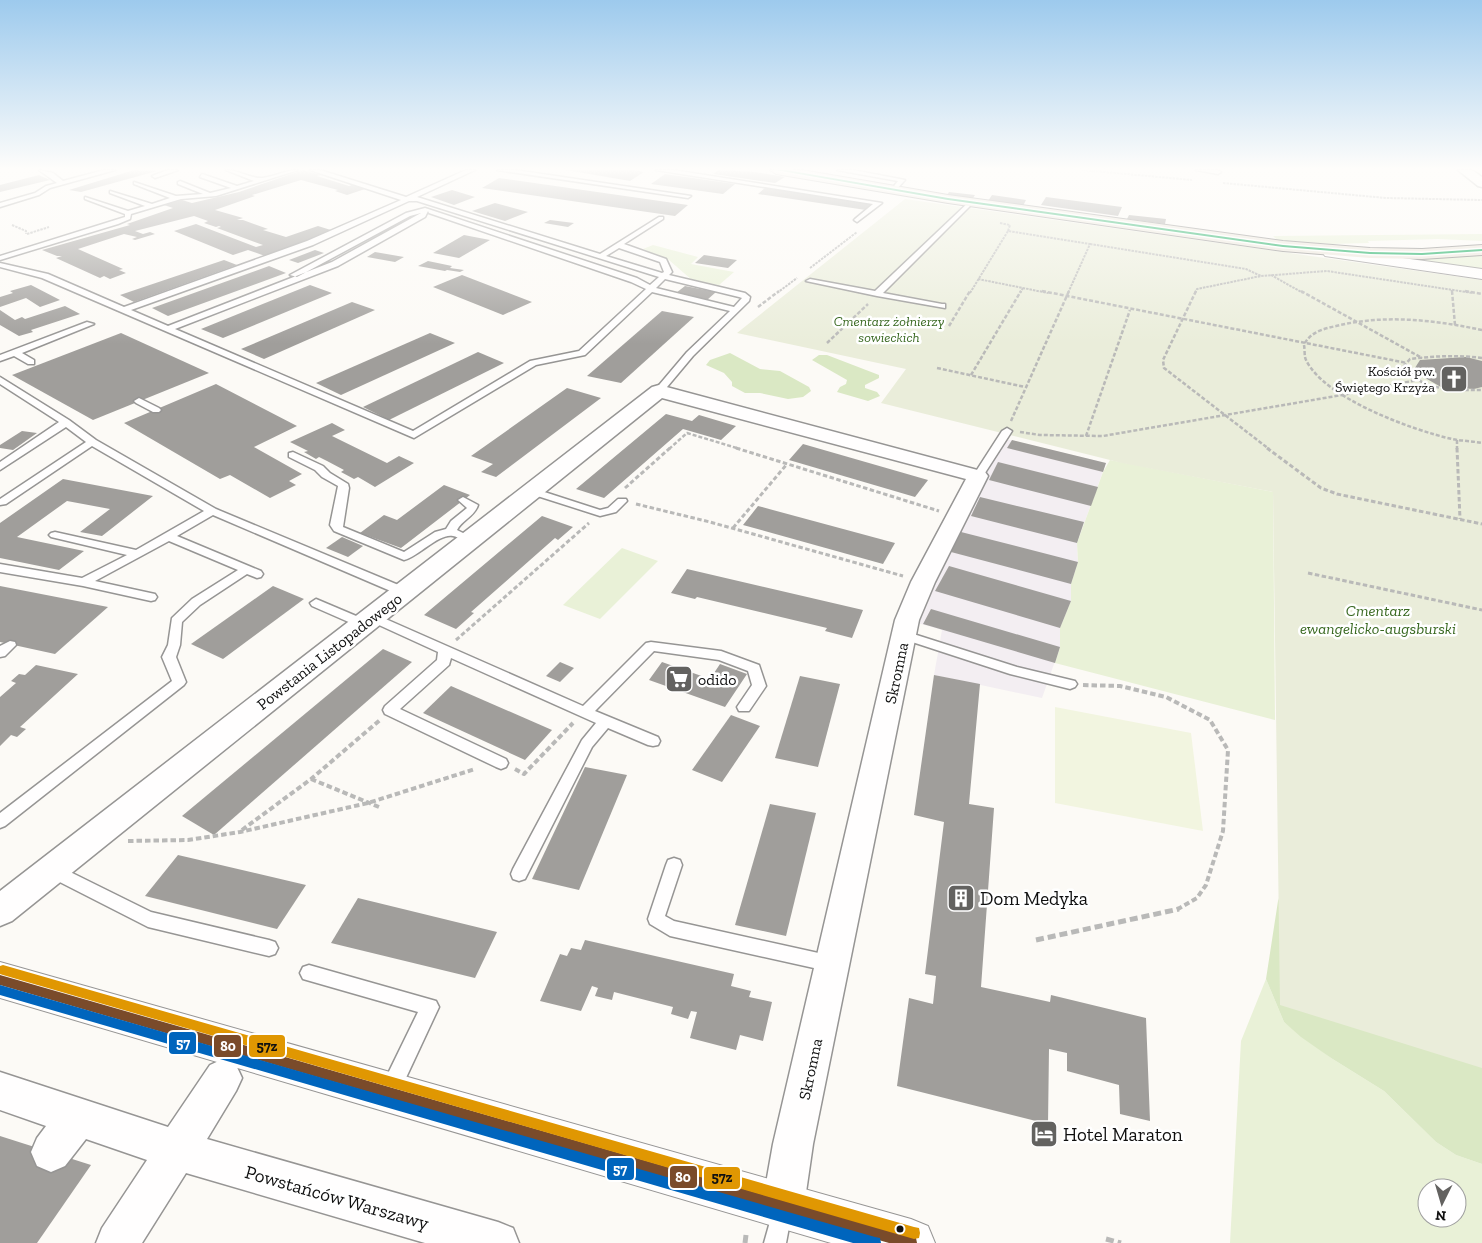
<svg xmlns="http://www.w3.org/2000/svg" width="1482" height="1243" font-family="'Zilla Slab',serif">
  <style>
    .industrial { fill: #f3eef2 }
    .green { fill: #e9f1d7; fill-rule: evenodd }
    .forest { fill: #dae8c4 }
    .cemetery { fill: #eaedda }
    .pitch { fill: #f2f5e0 }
    .building { fill: #a09e9b }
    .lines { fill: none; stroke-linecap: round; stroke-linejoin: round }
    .service-casing { stroke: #969594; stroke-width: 3 }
    .minor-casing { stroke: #969594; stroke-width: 3 }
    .tertiary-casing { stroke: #969594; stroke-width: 2 }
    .primary-casing { stroke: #848381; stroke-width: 2 }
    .path-far4 { stroke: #b9b9b8; stroke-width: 2; stroke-dasharray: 2.5 1; stroke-linecap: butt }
    .path-far3 { stroke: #b9b9b8; stroke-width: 2.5; stroke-dasharray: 4 2; stroke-linecap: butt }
    .path-far2 { stroke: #b9b9b8; stroke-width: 3; stroke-dasharray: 4.5 2.5; stroke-linecap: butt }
    .path-far1 { stroke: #b9b9b8; stroke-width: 4; stroke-dasharray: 5.5 3; stroke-linecap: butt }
    .path { stroke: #b9b9b8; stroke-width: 5; stroke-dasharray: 8 4; stroke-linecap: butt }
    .service { fill: #fffefe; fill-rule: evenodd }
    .minor { fill: #fffefe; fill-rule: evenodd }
    .tertiary { fill: #fffefe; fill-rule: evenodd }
    .primary { fill: #ece6db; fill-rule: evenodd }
    .bus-1-casing { stroke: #fff; stroke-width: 3 }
    .bus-2-casing { stroke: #fff; stroke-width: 3 }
    .bus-3-casing { stroke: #fff; stroke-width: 3 }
    .bus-4-casing { stroke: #fff; stroke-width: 3 }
    .bus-1 { fill: #7a4b2a; fill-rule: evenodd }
    .bus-2 { fill: #0065bd; fill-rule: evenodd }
    .bus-3 { fill: #00a651; fill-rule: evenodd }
    .bus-4 { fill: #e09702; fill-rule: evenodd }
    .bus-dot { fill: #101010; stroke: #fff; stroke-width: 2 }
    .labels { text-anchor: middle; stroke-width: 5; stroke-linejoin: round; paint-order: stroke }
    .far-park-label { font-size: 14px; font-style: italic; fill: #386820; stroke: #fff }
    .far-poi-label { font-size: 14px; fill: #101010; stroke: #fff; text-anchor: end }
    .park-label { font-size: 16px; font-style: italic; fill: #386820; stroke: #fff }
    .street-label { font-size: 16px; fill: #101010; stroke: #fff }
    .poi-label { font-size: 16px; fill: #101010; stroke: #fff; text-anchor: start }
    .near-poi-label { font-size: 19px; fill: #101010; stroke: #fff; text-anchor: start }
    .near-street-label { font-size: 19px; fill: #101010; stroke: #fff }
    .line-badge { stroke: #fff; stroke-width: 2 }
    .badge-label { font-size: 14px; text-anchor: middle; font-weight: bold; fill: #fff }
    .pale-badge-label { font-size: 14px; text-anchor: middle; font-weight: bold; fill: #111 }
  </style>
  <rect width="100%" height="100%" fill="#fcfaf6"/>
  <polygon class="industrial" points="1001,438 1106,463 1077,543 1078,562 1071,584 1071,601 1060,628 1060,647 1042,698 934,675 942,630 907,620"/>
  <g class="green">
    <polygon points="1482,234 1482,241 1438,239 1368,241 1369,243 1331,244 1277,240 1273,236"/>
    <polygon points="653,245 698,257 691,264 734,272 719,285 692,280 669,260 643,249"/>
    <polygon points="1482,253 1482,272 1368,255"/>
    <polygon points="1110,460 1273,492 1275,720 1055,663 1060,647 1060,628 1071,601 1071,584 1078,562 1077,543 1103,472"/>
    <polygon points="622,548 658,561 600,619 563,605"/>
    <path d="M1266,979L1284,1022L1331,1058L1384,1091L1436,1142L1456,1155L1482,1164V1243H1230L1241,1041ZM1427,1188H1457V1218H1427Z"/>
  </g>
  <g class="forest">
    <polygon points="730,353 760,369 780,371 809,387 811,391 803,397 788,399 760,393 745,393 732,386 732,382 724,373 706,365 710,360"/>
    <polygon points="819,355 827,355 879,375 879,378 865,385 865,388 877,392 880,396 868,401 837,392 840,387 846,384 847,380 812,360"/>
    <polygon points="1287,877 1482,907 1482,1164 1456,1155 1436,1142 1384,1091 1331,1058 1301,1037 1284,1022 1266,979 1278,901"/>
  </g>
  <polygon class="cemetery" points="905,199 1482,280 1482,1068 1280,1005 1273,492 1122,463 881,403 906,369 737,333"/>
  <polygon class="pitch" points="1055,707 1191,733 1203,831 1055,803"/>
  <g class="building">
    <polygon points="134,170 157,171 81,192 69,190"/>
    <polygon points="303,170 321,175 317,176 349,186 352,185 365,189 347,195 335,191 338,190 301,180 252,195 255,196 215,210 243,218 237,220 243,220 268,229 263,230 286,237 318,226 334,231 265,256 248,250 233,255 174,231 196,224 256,247 263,245 217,228 221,227 219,226 216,227 204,223 208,221 194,216 135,231 143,234 150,232 155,234 135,240 132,239 137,237 124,234 78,249 123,269 119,270 126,273 110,279 104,276 100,278 56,258 62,256 57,256 42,250 130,225 127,224 173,208 164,205 182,200 192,203 239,192"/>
    <polygon points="566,170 634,170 644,172 630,181"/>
    <polygon points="718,170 756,172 785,177 775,183 713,174"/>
    <polygon points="665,174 735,184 723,194 651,184"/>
    <polygon points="39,175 50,180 0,192 0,185"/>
    <polygon points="499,178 688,205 675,216 482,188"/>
    <polygon points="765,188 872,203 866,210 758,194"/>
    <polygon points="452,190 475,197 454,205 431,197"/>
    <polygon points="949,192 975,195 973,198 947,195"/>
    <polygon points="992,195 1026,200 1023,206 988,201"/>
    <polygon points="1046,197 1122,207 1118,216 1041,205"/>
    <polygon points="495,203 528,212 505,221 472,211"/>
    <polygon points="1129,215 1166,219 1165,224 1127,219"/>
    <polygon points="550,220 574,223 568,227 544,223"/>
    <polygon points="464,235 490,240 459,258 433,253"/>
    <polygon points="315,250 324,253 298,263 289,260"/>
    <polygon points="375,252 404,257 395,262 367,257"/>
    <polygon points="704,255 737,260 728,268 695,263"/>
    <polygon points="224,260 237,265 134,302 120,295"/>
    <polygon points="428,261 452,266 450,268 464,270 460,272 447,270 445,271 418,266"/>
    <polygon points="269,266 286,273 168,316 152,308"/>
    <polygon points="462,275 532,302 503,315 433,287"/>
    <polygon points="31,285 60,300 40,307 26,298 0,307 0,297 13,293 10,291"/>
    <polygon points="310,285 332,293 223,338 201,329"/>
    <polygon points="685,286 716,292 707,300 676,293"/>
    <polygon points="352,302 375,310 264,359 241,349"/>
    <polygon points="65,306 80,314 31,330 33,332 19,336 0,325 0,310 15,320 22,317 25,319"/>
    <polygon points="662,311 694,317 621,383 587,376"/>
    <polygon points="121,333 209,373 93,420 12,375"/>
    <polygon points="430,333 455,343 341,395 316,383"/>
    <polygon points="478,352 504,363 389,420 363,407"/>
    <polygon points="1466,357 1482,361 1482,387 1474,389 1441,387 1413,371 1420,360"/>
    <polygon points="216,384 297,426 254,447 302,474 289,481 296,485 270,498 230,475 220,479 124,423"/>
    <polygon points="567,388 601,398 496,477 481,472 493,464 471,456"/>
    <polygon points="666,414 692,421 699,415 736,426 721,440 683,429 604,498 576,489"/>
    <polygon points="332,423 345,430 332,436 387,463 399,456 414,463 375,487 358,477 354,479 341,472 344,470 327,461 319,457 316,459 304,452 308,451 290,442"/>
    <polygon points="22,431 37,433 13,450 0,448 0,445"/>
    <polygon points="1012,440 1106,463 1103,472 1007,448"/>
    <polygon points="803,444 928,480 915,497 789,460"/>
    <polygon points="998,462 1098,487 1091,506 989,480"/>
    <polygon points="63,479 153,496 102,536 80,532 110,509 67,501 17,537 84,551 59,570 0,558 0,523"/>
    <polygon points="444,485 470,495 401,548 360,533 384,515 397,520"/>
    <polygon points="980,497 1084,522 1077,543 971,516"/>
    <polygon points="758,506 895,543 883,564 743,525"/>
    <polygon points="542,516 573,527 558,540 555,538 471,612 474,613 456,629 424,615"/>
    <polygon points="961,532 1078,562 1071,584 951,552"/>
    <polygon points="342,537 363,546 348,557 326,548"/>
    <polygon points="949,566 1071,601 1060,628 935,591"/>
    <polygon points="687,569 863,610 852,638 825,631 827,628 697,597 695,599 671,593"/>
    <polygon points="0,586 108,607 55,654 0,642"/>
    <polygon points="273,586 304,599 223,659 191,644"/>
    <polygon points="931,609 1060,647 1055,663 923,624"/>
    <polygon points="383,649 412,662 214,835 182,816"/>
    <polygon points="560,662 574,668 560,682 546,676"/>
    <polygon points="662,662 710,679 720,664 747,674 725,707 649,680"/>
    <polygon points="36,665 78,674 20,727 26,729 17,737 11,735 0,746 0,697 16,683 11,681 19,674 25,675"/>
    <polygon points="934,675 980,684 969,804 994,808 981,987 1050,1002 1051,995 1146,1018 1150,1121 1120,1114 1119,1085 1067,1071 1067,1053 1049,1049 1048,1124 897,1086 909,998 933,1004 936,976 925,974 944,822 914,815"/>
    <polygon points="800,676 840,684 818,767 775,758"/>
    <polygon points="451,686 552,730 525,760 423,713"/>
    <polygon points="731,715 760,726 722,782 692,770"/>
    <polygon points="585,767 627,775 579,890 532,879"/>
    <polygon points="770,804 816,813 786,936 735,925"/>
    <polygon points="178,855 306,885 277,929 145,896"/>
    <polygon points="358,898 497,932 475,978 331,943"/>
    <polygon points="585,940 734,974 731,986 751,991 749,997 772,1002 763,1041 740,1035 736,1050 690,1038 697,1012 691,1011 688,1019 671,1014 673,1007 614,992 612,1000 595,996 598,988 592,986 581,1011 540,1001 560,954 567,956 571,948 581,950"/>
    <polygon points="0,1136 91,1165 37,1243 0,1243"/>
  </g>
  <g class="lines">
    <g class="service-casing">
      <g id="service">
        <polygon points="39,170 53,173 63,181 104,170 115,170 50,188 39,195 0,207 0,203 35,193 46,186 57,183"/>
        <polygon points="168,170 178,170 155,178 152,176"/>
        <path d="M226,170C238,170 252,179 262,178C274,177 285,170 298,170L216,196L181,199L131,214L130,219L118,224L0,260V256L125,217V214L85,199V197L128,211L145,206L110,193V191L152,204L170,198L134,184V182L176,196L203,194L178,184V182L180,181L210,193L231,188L200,177L202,174L237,186L254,181Z"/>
        <path d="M310,170H320L406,197L466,170H475L417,197L600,254L659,217H663V219L624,244L666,259L672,272L669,275L745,293L750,297L749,301L693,356L662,393H656L654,391L687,352L730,311L652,292L585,355L536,365L414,438L42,278L0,267V263L48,274L124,307L307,241L401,200ZM409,201H417L659,277L650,285L637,278L425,208L406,213L290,275L297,277L410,216L421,213L332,262L168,326L131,310L313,245ZM428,211L429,213L631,282L646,289L579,351L530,361L413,431L175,329L338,266L425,217ZM619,248L660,262L664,272L662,273L606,256ZM665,279L739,297L742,298L734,307L656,288Z"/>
        <polygon points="497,170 515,170 691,196 688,198"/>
        <polygon points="656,170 673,170 882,203 857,222 854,220 855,219 873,204"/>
        <polygon points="837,170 853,170 905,180 894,192 891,190 898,181"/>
        <polygon points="1196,170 1218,170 1221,172 1218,174"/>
        <polygon points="971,200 974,202 883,293 942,304 945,304 945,308 877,296 806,281 810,279 875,291"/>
        <polygon points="87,322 94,324 22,353 34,360 34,364 28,364 14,356 0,361 0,355"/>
        <polygon points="0,377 69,420 96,440 216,509 408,589 410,592 404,596 400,595 213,515 177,536 261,571 263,574 261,577 257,578 247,574 200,605 182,622 180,645 176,657 186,682 184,685 5,826 0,828 0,813 172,681 162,657 168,645 172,618 192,599 238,570 169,541 95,581 155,594 157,597 155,600 151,601 83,586 0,572 0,564 82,578 127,555 51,537 49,535 51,533 55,532 136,550 204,511 92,446 6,504 0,505 0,499 86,442 66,427 0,470 0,462 59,422 0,384"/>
        <polygon points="139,398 159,408 161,410 159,412 153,412 136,403 134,401"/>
        <polygon points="1007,428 1012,431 983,476 982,478 974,478 973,476 1002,431"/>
        <path d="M293,452L323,466L330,473L348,484L349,488L343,527L404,552L435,532L446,529L451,521L467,508L458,500L463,497L478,505C475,516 462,520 457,530L477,540L471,543C465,542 459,537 453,536C439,533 419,556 404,560L334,531L330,525L338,486L322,477L315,470L289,457V453Z"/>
        <polygon points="532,488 600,510 608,508 618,499 626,499 627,501 616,512 600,516 528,493 527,491"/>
        <polygon points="316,599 368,621 370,624 364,628 360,627 312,606 310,603"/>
        <polygon points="372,613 583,706 646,643 651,642 721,651 759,665 766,686 749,711 739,711 737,707 752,685 748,671 719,660 654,651 595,711 658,737 660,741 658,745 653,746 648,745 608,728 592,747 525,879 519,881 513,879 511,874 513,869 582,740 596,723 451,658 449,665 400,709 506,759 508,763 506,767 501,769 496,767 385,714 383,710 385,706 437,660 438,652 368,620 366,617 368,614"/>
        <polygon points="904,631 1017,667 1075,681 1077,684 1075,687 1070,689 1010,674 900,638 898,635 900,632"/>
        <polygon points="10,641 15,642 16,645 5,656 0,657 0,646"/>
        <polygon points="674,858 680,860 682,865 665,916 674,921 832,956 838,958 841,964 838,970 832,972 670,936 650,924 648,919 666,865 668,860"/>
        <polygon points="52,863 151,912 269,940 275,942 278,948 275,954 269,956 148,927 46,875 44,870 46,865"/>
        <polygon points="309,965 436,1001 439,1007 397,1097 390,1100 383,1097 380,1090 418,1012 303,979 300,973 303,967"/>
        <polygon points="782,1201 789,1204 792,1211 786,1243 764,1243 775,1204"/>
      </g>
    </g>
    <g class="minor-casing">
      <g id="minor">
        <polygon points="1458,170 1472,170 1482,177 1482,187 1478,186"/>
        <polygon points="659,385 985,472 988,476 935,582 919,620 813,1144 804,1206 798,1221 783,1227 768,1221 762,1206 773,1144 895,620 911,582 966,479 662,398 12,921 0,926 0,891 652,387"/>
        <polygon points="223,1059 236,1065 242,1078 236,1091 207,1139 498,1222 513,1228 519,1243 425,1243 186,1173 142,1243 96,1243 102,1228 147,1160 86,1139 65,1166 51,1172 37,1166 31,1152 37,1138 46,1126 0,1110 0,1072 168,1127 210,1065"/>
      </g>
    </g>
    <g class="tertiary-casing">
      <g id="tertiary">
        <polygon points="1331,248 1482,269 1482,279 1325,256 1323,253 1325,250"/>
        <polygon points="0,962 911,1219 928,1226 935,1243 831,1243 0,998"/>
      </g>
    </g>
    <g class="primary-casing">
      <polygon id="primary" points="770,170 802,170 948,195 1283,241 1370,248 1422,249 1482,245 1482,255 1422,259 1370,258 1283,251 948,203 776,174"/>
    </g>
    <g class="path-far4">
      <polyline points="1082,170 1192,180"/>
      <polyline points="1223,183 1386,198 1482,200"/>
      <polyline points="1000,223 1010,225 1008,231"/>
      <polyline points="12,225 26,231 26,234"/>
      <polyline points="27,234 49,227"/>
      <polyline points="1090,244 1246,269 1261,276"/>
      <polyline points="810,268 857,232"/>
      <polyline points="1271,275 1303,293"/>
      <polyline points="978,279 1048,293"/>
      <polyline points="1452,290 1452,293"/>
      <polyline points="777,293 797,278"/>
      <polyline points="970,293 1008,231 1090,244 1068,293"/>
      <polyline points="1020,293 1023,288"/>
      <polyline points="1195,293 1197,289 1261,276 1327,271 1473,293"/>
    </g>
    <g class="path-far3">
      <polyline points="1042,291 1407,363"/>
      <polyline points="1196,291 1163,360 1164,368 1269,449"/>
      <polyline points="1301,291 1422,358"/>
      <polyline points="1452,291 1455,325"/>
      <polyline points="1465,291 1482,294"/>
      <polyline points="758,307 779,291"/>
      <polyline points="949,326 970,291"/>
      <path d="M1482,330C1434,320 1385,314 1336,326C1323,329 1310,332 1304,345C1305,350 1304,356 1306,360C1324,398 1412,430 1452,439C1462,441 1472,441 1482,443"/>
      <polyline points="827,343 868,304"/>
      <path d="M1482,358C1458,355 1434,356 1410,359L1404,366L1425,385L1452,390H1482"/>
      <polyline points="937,368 1025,387"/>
      <polyline points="971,375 1021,291"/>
      <polyline points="1011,421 1069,291"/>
      <polyline points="1020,432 1040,435 1103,436 1342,395 1417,380"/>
      <polyline points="1086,436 1130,310"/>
      <polyline points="1457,440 1457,449"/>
      <polyline points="669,449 687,433 740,449"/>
    </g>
    <g class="path-far2">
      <polyline points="736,448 939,511"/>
      <polyline points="1267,448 1321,488 1337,494 1482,524"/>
      <polyline points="1457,448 1460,519"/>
      <polyline points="625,488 670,448"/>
      <polyline points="636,504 710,522 903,576"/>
      <polyline points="733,528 787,464"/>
      <polyline points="1308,573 1482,610"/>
      <polyline points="456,640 589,523"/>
    </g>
    <g class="path-far1">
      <polyline points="1083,685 1120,686 1166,697 1210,720 1228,750 1223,831 1206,885 1197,898 1176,910"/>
      <polyline points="515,769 524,774 573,723"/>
      <polyline points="311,779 379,807"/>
      <polyline points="242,830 311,779 380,720"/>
      <polyline points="128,841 188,840 240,832 368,803 475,769"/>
    </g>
    <g class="path">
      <polyline points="1036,940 1179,909"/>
      <polyline points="1106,1239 1121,1243"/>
      <polyline points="745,1243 746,1235"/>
    </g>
    <use href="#service" class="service"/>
    <use href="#minor" class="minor"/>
    <use href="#tertiary" class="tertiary"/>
    <use href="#primary" class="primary"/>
    <g class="bus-1-casing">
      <polygon id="bus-1" points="0,975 911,1237 916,1238 917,1243 889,1243 0,985"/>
    </g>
    <g class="bus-2-casing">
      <polygon id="bus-2" points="0,985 875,1237 880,1238 881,1243 853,1243 0,995"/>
    </g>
    <g class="bus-3-casing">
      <polygon id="bus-3" points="776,170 786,170 948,198 1283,245 1370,252 1422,253 1482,249 1482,251 1422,255 1370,254 1283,247 948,200"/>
    </g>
    <g class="bus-4-casing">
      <polygon id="bus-4" points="3,965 914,1227 919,1228 920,1233 919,1238 914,1239 3,975 0,974 0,966"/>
    </g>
    <use href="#bus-1" class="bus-1"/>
    <use href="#bus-2" class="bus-2"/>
    <use href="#bus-3" class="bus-3"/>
    <use href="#bus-4" class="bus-4"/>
  </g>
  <linearGradient id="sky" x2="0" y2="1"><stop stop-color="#9dcaed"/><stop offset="0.49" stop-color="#fefdfb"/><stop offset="1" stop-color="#fefdfb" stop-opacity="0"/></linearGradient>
  <rect width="1482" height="344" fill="url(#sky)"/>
  <defs>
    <g id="church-square" transform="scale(1.4375)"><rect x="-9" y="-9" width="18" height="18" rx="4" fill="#636260" stroke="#fff"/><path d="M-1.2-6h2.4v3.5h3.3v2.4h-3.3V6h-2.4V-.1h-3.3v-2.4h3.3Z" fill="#fff"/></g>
    <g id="supermarket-square" transform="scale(1.4375)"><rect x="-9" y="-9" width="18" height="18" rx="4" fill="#636260" stroke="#fff"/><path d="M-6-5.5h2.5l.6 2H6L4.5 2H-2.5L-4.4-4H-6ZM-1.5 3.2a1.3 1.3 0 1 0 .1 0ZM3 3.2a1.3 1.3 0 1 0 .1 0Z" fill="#fff"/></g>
    <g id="building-square" transform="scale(1.4375)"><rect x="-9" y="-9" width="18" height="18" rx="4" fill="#636260" stroke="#fff"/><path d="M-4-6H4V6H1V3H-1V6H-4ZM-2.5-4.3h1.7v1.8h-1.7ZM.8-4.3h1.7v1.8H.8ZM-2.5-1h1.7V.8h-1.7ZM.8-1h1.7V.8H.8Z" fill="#fff"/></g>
    <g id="hotel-square" transform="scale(1.4375)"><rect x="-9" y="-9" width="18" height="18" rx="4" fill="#636260" stroke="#fff"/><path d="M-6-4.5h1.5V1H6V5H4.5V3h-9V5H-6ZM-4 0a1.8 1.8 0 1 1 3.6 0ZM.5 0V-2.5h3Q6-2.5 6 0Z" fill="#fff"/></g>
  </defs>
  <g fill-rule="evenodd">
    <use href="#church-square" x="1454" y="379"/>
    <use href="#supermarket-square" x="679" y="679"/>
    <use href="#building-square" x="961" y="898"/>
    <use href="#hotel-square" x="1044" y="1134"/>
  </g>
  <circle class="bus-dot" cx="900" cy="1229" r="4.5"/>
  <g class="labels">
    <g class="far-park-label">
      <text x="889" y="326">Cmentarz żołnierzy<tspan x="889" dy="16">sowieckich</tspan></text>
    </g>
    <g class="far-poi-label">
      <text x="1435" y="376">Kościół pw.<tspan x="1435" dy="16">Świętego Krzyża</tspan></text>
    </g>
    <g class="park-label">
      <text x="1378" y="616">Cmentarz<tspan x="1378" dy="18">ewangelicko-augsburski</tspan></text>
    </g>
    <g class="street-label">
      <text transform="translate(329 651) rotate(-38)" y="6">Powstania Listopadowego</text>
      <text transform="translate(896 673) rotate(-78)" y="6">Skromna</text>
      <text transform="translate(810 1069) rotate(-78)" y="6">Skromna</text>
    </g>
    <g class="poi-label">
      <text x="698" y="685">odido</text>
    </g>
    <g class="near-poi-label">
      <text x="980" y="905">Dom Medyka</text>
      <text x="1063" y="1141">Hotel Maraton</text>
    </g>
    <g class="near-street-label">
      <text transform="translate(337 1197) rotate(16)" y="7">Powstańców Warszawy</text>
    </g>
  </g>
  <g class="line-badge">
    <rect x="168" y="1031" width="29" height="24" rx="5" fill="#0065bd"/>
    <rect x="213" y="1034" width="29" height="24" rx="5" fill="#7a4b2a"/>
    <rect x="248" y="1034" width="38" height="24" rx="5" fill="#e09702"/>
    <rect x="606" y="1157" width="29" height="24" rx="5" fill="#0065bd"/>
    <rect x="669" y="1165" width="29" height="24" rx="5" fill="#7a4b2a"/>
    <rect x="703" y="1166" width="38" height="24" rx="5" fill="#e09702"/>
  </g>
  <g class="badge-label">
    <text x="183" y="1048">57</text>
    <text x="228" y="1051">80</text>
    <text x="620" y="1174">57</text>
    <text x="683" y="1182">80</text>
  </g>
  <g class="pale-badge-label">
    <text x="267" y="1051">57z</text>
    <text x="722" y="1182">57z</text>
  </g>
  <g transform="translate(1442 1203) rotate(185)"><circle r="24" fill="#ffffff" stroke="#9f9f9f"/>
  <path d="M0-4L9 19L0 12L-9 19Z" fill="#636260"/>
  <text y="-8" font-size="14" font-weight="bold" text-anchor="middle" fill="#101010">N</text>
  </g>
</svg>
